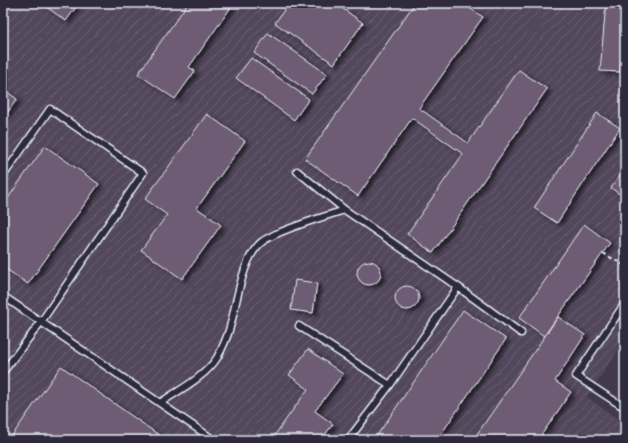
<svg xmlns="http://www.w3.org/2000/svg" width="628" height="443" font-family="'Shantell Sans',sans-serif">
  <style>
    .industrial { fill: url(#industrial-furrows) }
    .building { fill: #6e5b74; stroke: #e8f1f8; filter: url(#shadow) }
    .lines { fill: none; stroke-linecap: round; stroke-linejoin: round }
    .lane-casing { stroke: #e8f1f8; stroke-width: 9 }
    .path { stroke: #e8f1f8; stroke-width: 2; stroke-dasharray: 4 3; stroke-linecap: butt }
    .lane { stroke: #2f2a3d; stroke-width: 6 }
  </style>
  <defs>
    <pattern id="industrial-furrows" width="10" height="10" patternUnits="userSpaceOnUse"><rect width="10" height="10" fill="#52465c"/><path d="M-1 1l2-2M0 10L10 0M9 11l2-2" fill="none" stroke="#6b6174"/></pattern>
    <filter id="shadow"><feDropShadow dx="4" dy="2.5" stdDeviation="2" flood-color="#0009"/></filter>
  </defs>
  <rect width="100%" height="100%" fill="#42394e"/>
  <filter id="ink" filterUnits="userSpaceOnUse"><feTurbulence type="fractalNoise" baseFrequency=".025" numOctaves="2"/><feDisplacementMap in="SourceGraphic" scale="8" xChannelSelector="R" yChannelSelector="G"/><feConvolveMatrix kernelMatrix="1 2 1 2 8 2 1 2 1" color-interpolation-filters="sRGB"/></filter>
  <g filter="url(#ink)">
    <polygon class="industrial" points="3,3 625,3 625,340 587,397 622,422 618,440 3,440"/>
    <g class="building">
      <polygon points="41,3 79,3 66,21"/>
      <polygon points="188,3 234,3 189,67 195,71 175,99 138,74"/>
      <polygon points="289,3 335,3 363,23 334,64 275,23"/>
      <polygon points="415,3 462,3 483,17 419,108 468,143 519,70 547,89 433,253 407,234 463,154 412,118 358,196 305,159"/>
      <polygon points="606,3 625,3 625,20 620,72 600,71"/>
      <polygon points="268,33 327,74 312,94 254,53"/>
      <polygon points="251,58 309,99 294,120 236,78"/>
      <polygon points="3,89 17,99 3,119"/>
      <polygon points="597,113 620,128 557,223 534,208"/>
      <polygon points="207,114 245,141 197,208 221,225 182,279 141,250 167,215 145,199"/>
      <polygon points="45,146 99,184 28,284 3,267 3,205"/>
      <polygon points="623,171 625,172 625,198 611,188"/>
      <polygon points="584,224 610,243 544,336 519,318"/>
      <circle cx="369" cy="273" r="12"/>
      <polygon points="295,280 317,283 313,313 291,310"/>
      <circle cx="407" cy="298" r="12"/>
      <polygon points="463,310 506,339 437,440 374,440"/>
      <polygon points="558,317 585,335 555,381 571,392 538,440 473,440"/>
      <polygon points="308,349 343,374 315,411 333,424 321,440 280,440 274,436 308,389 289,375"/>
      <polygon points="61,366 166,440 9,440"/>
    </g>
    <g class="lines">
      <g class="lane-casing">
        <g id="lane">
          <polyline points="297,171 345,210 458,287"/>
          <polyline points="3,176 50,109 143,173 41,322 3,372"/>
          <polyline points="3,296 214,440"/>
          <polyline points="625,303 576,376 625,408"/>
          <polyline points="299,326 390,385"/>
          <path d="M160,403C179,390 204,378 217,358C222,349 227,338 230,327C237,303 242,256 263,241C267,238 272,236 276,234C299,224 322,217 345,210"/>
          <polyline points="348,440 390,385 458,287 521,333"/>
        </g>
      </g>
      <polyline class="path" points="603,253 625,266"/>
      <use href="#lane" class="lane"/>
    </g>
  </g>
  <rect width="628" height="443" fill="none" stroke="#2f2a3d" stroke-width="16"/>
  <rect x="8" y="8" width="612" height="427" fill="none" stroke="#e8f1f8" stroke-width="1.5" filter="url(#ink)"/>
</svg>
